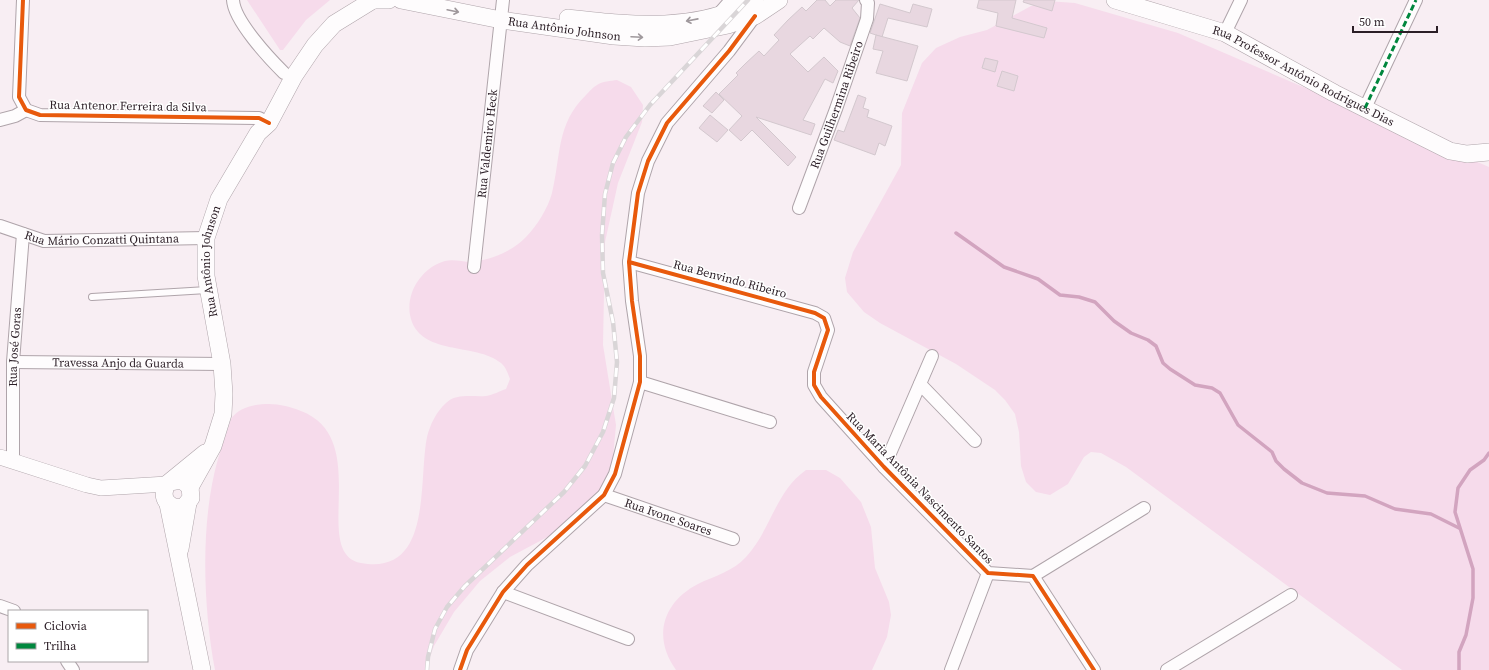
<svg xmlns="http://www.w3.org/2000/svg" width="1489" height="670" font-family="'Source Serif 4',serif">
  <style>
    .green { fill: #f6dbeb }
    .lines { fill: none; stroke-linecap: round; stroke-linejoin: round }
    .stream { stroke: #d2a4bf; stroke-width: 3.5 }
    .building { fill: #e8d7e0; stroke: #d3c8ce }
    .service-casing { stroke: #afa4aa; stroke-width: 8 }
    .minor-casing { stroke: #afa4aa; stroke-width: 14 }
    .tertiary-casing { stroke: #afa4aa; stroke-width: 16 }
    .secondary-casing { stroke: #afa4aa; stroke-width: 18 }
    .service { stroke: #fefcfd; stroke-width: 6 }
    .minor { stroke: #fefcfd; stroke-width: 12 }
    .tertiary { stroke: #fefcfd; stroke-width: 15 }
    .secondary { stroke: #fefcfd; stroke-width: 17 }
    .rail-casing { stroke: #d9d5d7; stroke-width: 4.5 }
    .rail { stroke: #fff; stroke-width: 3; stroke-dasharray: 9; stroke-linecap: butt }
    .quiet { stroke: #00873e; stroke-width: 3; stroke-dasharray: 6 3; stroke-linecap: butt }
    .cycleway-casing { stroke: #fff; stroke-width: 6 }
    .cycleway { stroke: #e8590c; stroke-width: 4 }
    .oneway { stroke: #9f989c }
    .labels { text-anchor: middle; stroke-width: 3; stroke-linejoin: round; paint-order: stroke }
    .street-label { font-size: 12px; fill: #2b1e26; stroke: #fff }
  </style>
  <rect width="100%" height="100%" fill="#f8eef3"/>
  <g class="green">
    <polygon points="247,0 330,0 306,20 283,50 280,50"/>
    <polygon points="1047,1 1075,3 1178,33 1489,167 1489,670 1402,670 1126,467 1101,453 1091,452 1084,457 1068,484 1050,495 1036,492 1026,482 1021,466 1019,432 1015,414 1005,400 995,390 956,364 880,323 864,312 847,292 845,278 853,252 901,165 902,113 922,63 936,48 960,37 987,30 1031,6"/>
    <path d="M617,80L631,87L643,105L642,122L618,183L605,242L603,345L616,425L613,457L608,475L598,495L553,534L510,557L480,581L454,612L434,646L425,670H215C203,607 200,521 218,459C222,445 227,432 231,419C239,407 255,404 269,404C280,404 291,407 301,411C374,439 309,553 361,563C433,576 418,481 427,437C430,425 436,412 446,403C456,393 473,397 486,396C493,395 500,391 506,389L510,379C508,374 506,367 501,363C476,342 418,357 410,315C406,291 423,267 445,261C455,258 468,264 478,261C496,258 513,250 526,237C537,226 548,208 552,193C561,156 556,124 586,95C589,92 593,87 597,85C602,81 611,81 617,80Z"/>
    <path d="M806,470H826L840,478L861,502L871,527L875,568L889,602L891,615L887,637L872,670H676C652,637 663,602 698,584C714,576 734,571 746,557C771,530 775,492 806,470Z"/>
  </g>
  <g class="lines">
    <g class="stream">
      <polyline points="956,233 1004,267 1038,279 1060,295 1079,297 1095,302 1114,321 1131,333 1148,340 1156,346 1163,363 1170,369 1195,385 1212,388 1220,393 1238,425 1272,452 1276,461 1284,469 1302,483 1327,493 1365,496 1395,509 1431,514 1459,528"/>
      <polyline points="1459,670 1459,652 1466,635 1473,598 1473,569 1455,512 1458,488 1470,470 1484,460 1489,453"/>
    </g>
  </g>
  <g class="building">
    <polygon points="817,0 825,0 830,6 836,0 859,0 852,8 860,18 850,46 840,42 824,28 813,39 810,36 790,54 808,72 824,57 838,71 833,83 825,79 803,120 815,124 811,135 756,117 796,157 788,166 752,130 741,141 729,130 742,116 719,94 738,75 736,73 745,64 759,51 764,56 779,40 774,35 788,20 802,7 806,11"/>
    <polygon points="979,0 1016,0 1012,18 1047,28 1044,38 996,26 998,13 977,8"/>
    <polygon points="1024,0 1055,0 1052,11 1023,2"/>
    <polygon points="880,4 910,13 913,4 932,9 927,27 888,18 882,37 870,33"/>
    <polygon points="876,35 918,46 907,81 876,73 883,51 873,49"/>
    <polygon points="985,58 998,61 995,72 982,68"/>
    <polygon points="1002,71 1018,76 1014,91 997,86"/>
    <polygon points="716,92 724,100 712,113 703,106"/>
    <polygon points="858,95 866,98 863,108 869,110 867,117 892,126 885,146 879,143 875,155 834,140 838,130 844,132"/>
    <polygon points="710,115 728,130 717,142 699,128"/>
  </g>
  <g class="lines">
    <g class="service-casing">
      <polyline id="service" points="92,297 207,290"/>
    </g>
    <g class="minor-casing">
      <g id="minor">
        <polyline points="23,0 19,97 26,110 40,115 259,118 269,123"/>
        <path d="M233,0C234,21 270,59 284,73"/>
        <polyline points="717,16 731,0"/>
        <polyline points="1225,33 1241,0"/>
        <polyline points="1365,108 1416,0"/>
        <polyline points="0,120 15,116 26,110"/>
        <path id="s1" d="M799,208L836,109L867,19L868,3L866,0"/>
        <path id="s2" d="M0,226L44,241L206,238"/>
        <polyline points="629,262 815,313 824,318 828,330 814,372 814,385 821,397 884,467 988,573 1033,576 1094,670"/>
        <path id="s3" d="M474,267L503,0"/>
        <path id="s4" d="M13,362L222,364"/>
        <polyline points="640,382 770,422"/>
        <polyline points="920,384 975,441"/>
        <path id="s5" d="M13,461V362L23,234"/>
        <polyline points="884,467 932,356"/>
        <path id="s6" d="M604,495L733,539"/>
        <polyline points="1033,576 1144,508"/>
        <polyline points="503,592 628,639"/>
        <polyline points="0,606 14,611"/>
        <polyline points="67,661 73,670"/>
        <polyline points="460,670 467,650 503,592 527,565 604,495 615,474 640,382 640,356 632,301 629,262 638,193 648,161 667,123 729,51 755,16"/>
        <polyline points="951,670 988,573"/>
        <polyline points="1167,670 1291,595"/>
      </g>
    </g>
    <g class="tertiary-casing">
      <polyline id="tertiary" points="0,457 87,485 101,488 167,484"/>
    </g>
    <g class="secondary-casing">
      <g id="secondary">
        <polyline points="375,0 389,0"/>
        <path id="s7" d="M401,0L501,20L614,36L645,38L670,37L728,25L755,16L779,0"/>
        <path id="s8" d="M1115,0L1225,33L1334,93L1450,151L1467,154L1489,152"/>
        <path d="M568,18C631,25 697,33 755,0"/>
        <path d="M171,482L182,480L190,487L191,498L184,507C169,510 159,498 167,484L205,453"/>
        <path id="s9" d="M190,487L213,446L223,414L224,394L222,364L206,276V238L219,199L258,133L269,123L294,76L315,45L334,24L373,0"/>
        <polyline points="168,504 202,670"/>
        <polyline points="180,549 188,503"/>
      </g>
    </g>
    <use href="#service" class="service"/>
    <use href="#minor" class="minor"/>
    <use href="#tertiary" class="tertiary"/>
    <use href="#secondary" class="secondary"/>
    <g class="rail-casing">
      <polyline id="rail" points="427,670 428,657 435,629 447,607 465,586 564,492 585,466 603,432 614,398 617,362 613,322 603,273 602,235 605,194 613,163 626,137 650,105 748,0"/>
    </g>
    <use href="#rail" class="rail"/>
    <polyline class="quiet" points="1365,108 1416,0"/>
    <g class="cycleway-casing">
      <g id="cycleway">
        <polyline points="23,0 19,97 26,110 40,115 259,118 269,123"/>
        <polyline points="629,262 815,313 824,318 828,330 814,372 814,385 821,397 884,467 988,573 1033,576 1094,670"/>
        <polyline points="460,670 467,650 503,592 527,565 604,495 615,474 640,382 640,356 632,301 629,262 638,193 648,161 667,123 729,51 755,16"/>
      </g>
    </g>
    <use href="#cycleway" class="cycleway"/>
  </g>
  <defs><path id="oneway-shaft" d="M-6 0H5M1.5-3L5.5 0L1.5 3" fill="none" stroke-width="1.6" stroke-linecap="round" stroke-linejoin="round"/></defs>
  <g class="oneway">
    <use href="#oneway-shaft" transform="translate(453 11) rotate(12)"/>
    <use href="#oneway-shaft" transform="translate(692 20) rotate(169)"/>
    <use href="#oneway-shaft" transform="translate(637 37) rotate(3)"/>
  </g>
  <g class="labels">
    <g class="street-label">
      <text dy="4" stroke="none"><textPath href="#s7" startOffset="166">Rua Antônio Johnson</textPath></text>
      <text dy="4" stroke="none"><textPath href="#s8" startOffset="204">Rua Professor Antônio Rodrigues Dias</textPath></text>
      <text dy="4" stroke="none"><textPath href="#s1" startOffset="110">Rua Guilhermina Ribeiro</textPath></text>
      <text transform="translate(128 106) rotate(1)" y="4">Rua Antenor Ferreira da Silva</text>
      <text dy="4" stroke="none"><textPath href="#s3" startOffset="124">Rua Valdemiro Heck</textPath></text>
      <text dy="4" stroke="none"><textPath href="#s2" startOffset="104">Rua Mário Conzatti Quintana</textPath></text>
      <text dy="4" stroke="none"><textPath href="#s9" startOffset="235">Rua Antônio Johnson</textPath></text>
      <text transform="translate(730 279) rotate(15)" y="4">Rua Benvindo Ribeiro</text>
      <text dy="4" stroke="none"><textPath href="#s5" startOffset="114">Rua José Goras</textPath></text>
      <text dy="4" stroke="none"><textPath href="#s4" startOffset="105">Travessa Anjo da Guarda</textPath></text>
      <text transform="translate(920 488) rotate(46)" y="4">Rua Maria Antônia Nascimento Santos</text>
      <text dy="4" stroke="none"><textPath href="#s6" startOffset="68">Rua Ivone Soares</textPath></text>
    </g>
  </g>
  <rect x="8" y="610" width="140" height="52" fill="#ffffff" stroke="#aaa5a8"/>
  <rect x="16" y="623" width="20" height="6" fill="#e8590c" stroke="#aaa5a8"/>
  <text x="44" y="630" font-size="12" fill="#2b1e26">Ciclovia</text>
  <rect x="16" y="643" width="20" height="6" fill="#00873e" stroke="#aaa5a8"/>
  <text x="44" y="650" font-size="12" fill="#2b1e26">Trilha</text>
  <path d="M1353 26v6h84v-6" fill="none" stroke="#2b1e26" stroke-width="2"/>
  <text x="1359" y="26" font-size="12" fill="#2b1e26" stroke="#ffffff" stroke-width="3" paint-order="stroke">50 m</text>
</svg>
